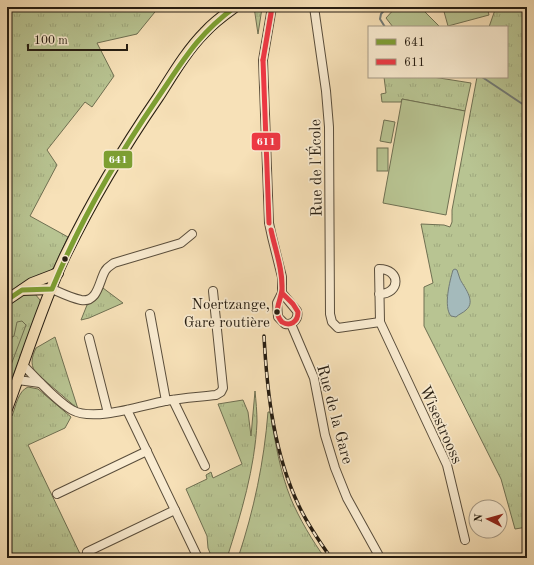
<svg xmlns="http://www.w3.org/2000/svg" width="534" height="565" font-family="'Old Standard TT',serif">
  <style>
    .grass { fill: url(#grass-tufts); stroke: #6f7052 }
    .forest { fill: url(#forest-crowns); stroke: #6f7052 }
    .pitch { fill: #b8c492; stroke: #6f7052 }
    .water { fill: #a4babb; stroke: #727b77 }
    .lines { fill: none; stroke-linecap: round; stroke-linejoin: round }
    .stream { stroke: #727b77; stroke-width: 2 }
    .minor-casing { stroke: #5a4e3c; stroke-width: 10 }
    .major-casing { stroke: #261d12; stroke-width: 12 }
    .minor { stroke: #faecd1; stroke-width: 8 }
    .major { stroke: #f7e1b8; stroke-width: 10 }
    .rail-casing { stroke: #261d12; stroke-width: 3.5 }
    .rail { stroke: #faecd1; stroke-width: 2; stroke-dasharray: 6; stroke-linecap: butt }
    .bus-1-casing { stroke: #faecd1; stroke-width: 8 }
    .bus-2-casing { stroke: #faecd1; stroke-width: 8 }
    .bus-1 { stroke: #7d9f32; stroke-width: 5 }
    .bus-2 { stroke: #ef3744; stroke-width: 5 }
    .bus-dot { fill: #261d12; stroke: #faecd1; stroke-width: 1.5 }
    .labels { text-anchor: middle; stroke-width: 3.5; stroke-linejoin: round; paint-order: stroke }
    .bus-label { font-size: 15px; fill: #261d12; stroke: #faecd1; text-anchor: end }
    .street-label { font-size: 16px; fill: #261d12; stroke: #faecd1 }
    .line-badge { stroke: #faecd1; stroke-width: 1.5 }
    .badge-label { font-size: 11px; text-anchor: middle; font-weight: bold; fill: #fff }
  </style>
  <defs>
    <pattern id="grass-tufts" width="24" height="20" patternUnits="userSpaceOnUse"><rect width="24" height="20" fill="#b8c492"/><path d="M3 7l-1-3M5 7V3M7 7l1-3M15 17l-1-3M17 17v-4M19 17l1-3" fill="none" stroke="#9ea87d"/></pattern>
    <pattern id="forest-crowns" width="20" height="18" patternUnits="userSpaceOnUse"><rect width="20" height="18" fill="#b8c492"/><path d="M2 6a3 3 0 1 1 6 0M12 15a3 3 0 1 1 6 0" fill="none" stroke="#9ea87d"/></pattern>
  </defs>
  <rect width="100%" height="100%" fill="#f7e1b8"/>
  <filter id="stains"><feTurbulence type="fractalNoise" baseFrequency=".005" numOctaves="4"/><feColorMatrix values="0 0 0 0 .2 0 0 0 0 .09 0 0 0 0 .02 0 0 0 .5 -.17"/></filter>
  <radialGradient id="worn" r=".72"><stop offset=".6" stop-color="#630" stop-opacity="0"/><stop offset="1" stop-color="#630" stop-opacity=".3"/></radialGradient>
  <g class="grass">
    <polygon points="7,7 159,7 137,34 97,43 114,76 92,107 85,102 47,150 57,165 30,216 68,237 54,267 50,271 35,294 40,300 40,305 7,392"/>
    <polygon points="254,7 269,7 262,8 258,34"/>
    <polygon points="496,7 527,7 527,527 515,529 501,479 424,326 424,287 433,283 421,224 444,225 450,227 452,222 452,210 477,77 507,77 507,27 489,27"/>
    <polygon points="384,77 433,77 471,83 465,111 402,99 401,102 382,102 381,94 386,93"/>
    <polygon points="103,288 123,303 89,318 81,320 87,305 97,299"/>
    <path d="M55,337L78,409L35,372C30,363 32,357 36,348Z"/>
    <path d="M28,387L38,389L71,417L65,428L28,445L82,558H7V406H8L12,416C16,406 18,391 28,387Z"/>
    <path d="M255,391C256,401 257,412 257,422C255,468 241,514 227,558H212L208,548L207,536L186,489L207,479L206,475L211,472L213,478L242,464L218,404L243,400L248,412L251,436Z"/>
    <path d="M268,412H270C275,441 280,472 291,499C299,518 313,542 325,558H238C254,510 264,462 268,412Z"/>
  </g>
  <polygon class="forest" points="22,321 26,325 11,365 7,367 7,342 8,339 14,336 17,322"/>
  <g class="pitch">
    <polygon points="396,7 420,7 440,27 393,27 386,18"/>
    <polygon points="448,7 487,7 489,15 448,26 443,8"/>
    <polygon points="402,99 465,111 446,215 383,203"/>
    <polygon points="384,120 395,122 391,143 380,141"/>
    <rect x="377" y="148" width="11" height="23"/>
  </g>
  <path class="water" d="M455,269L457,270C458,273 459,276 460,279C463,286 477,301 466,310C463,313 459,314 456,317L451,316C443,307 450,280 453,270Z"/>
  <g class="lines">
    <g class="stream">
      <polyline points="385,27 380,19 381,14 387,7"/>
      <polyline points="482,77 527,107"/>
    </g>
    <g class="minor-casing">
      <g id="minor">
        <path d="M272,7L263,60L269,223L272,237L282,277V293L277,303L278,317L285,324C293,325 299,319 297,311L282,293"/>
        <polyline points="314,7 326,91 329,127 330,314 332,322 338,328 380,322"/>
        <path d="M52,289C61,293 71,298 81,300C98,303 99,281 105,271C107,267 110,266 114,263L181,243L192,234"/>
        <path d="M379,294C401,294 401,269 379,269L380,322L447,465L465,540"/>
        <polyline points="150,314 166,401"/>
        <polyline points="291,324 314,378 325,435 335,468 347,498 378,554"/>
        <polyline points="89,338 108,413"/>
        <path d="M23,365C36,378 56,401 72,410C94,422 140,406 165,401C182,398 199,397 216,395L221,392L223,388L213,291"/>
        <polyline points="18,380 40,383"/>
        <polyline points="173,400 205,466"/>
        <polyline points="127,410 198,558"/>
        <polyline points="57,494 147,451"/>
        <polyline points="87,552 175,510"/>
      </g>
    </g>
    <g class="major-casing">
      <g id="major">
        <polyline points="22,290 52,289"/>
        <polyline points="7,300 32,283 58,273"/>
        <path d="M7,409C26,358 42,305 65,256C92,200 124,147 159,96C173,74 187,50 205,32C214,22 224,15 235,7"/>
      </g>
    </g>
    <use href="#minor" class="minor"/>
    <use href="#major" class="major"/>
    <g class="rail-casing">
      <path id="rail" d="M264,336C267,393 274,454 299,506C308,525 319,541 331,558"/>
    </g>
    <use href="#rail" class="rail"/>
    <g class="bus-1-casing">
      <path id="bus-1" d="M7,300L22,290L52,289C80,221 116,159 157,99C183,61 197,35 235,7"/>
    </g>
    <g class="bus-2-casing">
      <g id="bus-2">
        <polygon points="272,7 271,14 263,60"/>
        <polyline points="263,60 269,223"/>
        <path d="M271,230C276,252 283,271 282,293L293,304L298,312C298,322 290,327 282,322C272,311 281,302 282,289C283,269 275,250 271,230Z"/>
      </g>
    </g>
    <use href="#bus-1" class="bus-1"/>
    <use href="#bus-2" class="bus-2"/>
  </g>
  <g class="bus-dot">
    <circle cx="65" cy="259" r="3.5"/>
    <circle cx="277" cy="312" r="3.5"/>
  </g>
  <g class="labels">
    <g class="bus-label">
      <text x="270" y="309">Noertzange,<tspan x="270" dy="18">Gare routière</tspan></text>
    </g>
    <g class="street-label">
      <text transform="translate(315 168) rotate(-91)" y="6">Rue de l'École</text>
      <text transform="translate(336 414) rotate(75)" y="6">Rue de la Gare</text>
      <text transform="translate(442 424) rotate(66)" y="6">Wisestrooss</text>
    </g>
  </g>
  <g class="line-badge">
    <rect x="251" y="132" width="30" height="19" rx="4" fill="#ef3744"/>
    <rect x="103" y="150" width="30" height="19" rx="4" fill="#7d9f32"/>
  </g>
  <g class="badge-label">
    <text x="266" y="145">611</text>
    <text x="118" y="163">641</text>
  </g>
  <rect width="534" height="565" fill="none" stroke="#f7e1b8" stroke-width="24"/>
  <rect x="8" y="8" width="518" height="549" fill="none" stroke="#261d12" stroke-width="2"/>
  <rect x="12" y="12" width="510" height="541" fill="none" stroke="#261d12"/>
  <rect x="368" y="26" width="140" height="52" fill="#faecd1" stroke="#a59985"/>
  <rect x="376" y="39" width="20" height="6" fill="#7d9f32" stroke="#a59985"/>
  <text x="404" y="46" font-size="12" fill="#261d12">641</text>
  <rect x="376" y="59" width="20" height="6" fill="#ef3744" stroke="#a59985"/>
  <text x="404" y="66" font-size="12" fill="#261d12">611</text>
  <g transform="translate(488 519) rotate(276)"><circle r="19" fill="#faecd1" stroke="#a59985"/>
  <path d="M0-3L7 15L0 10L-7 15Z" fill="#8f2418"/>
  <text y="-6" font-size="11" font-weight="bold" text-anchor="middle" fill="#261d12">N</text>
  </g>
  <path d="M28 44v6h99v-6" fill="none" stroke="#261d12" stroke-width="2"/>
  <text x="34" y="44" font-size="12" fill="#261d12" stroke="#faecd1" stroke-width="3" paint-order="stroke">100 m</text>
  <rect width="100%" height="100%" filter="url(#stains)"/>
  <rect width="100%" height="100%" fill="url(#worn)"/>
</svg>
